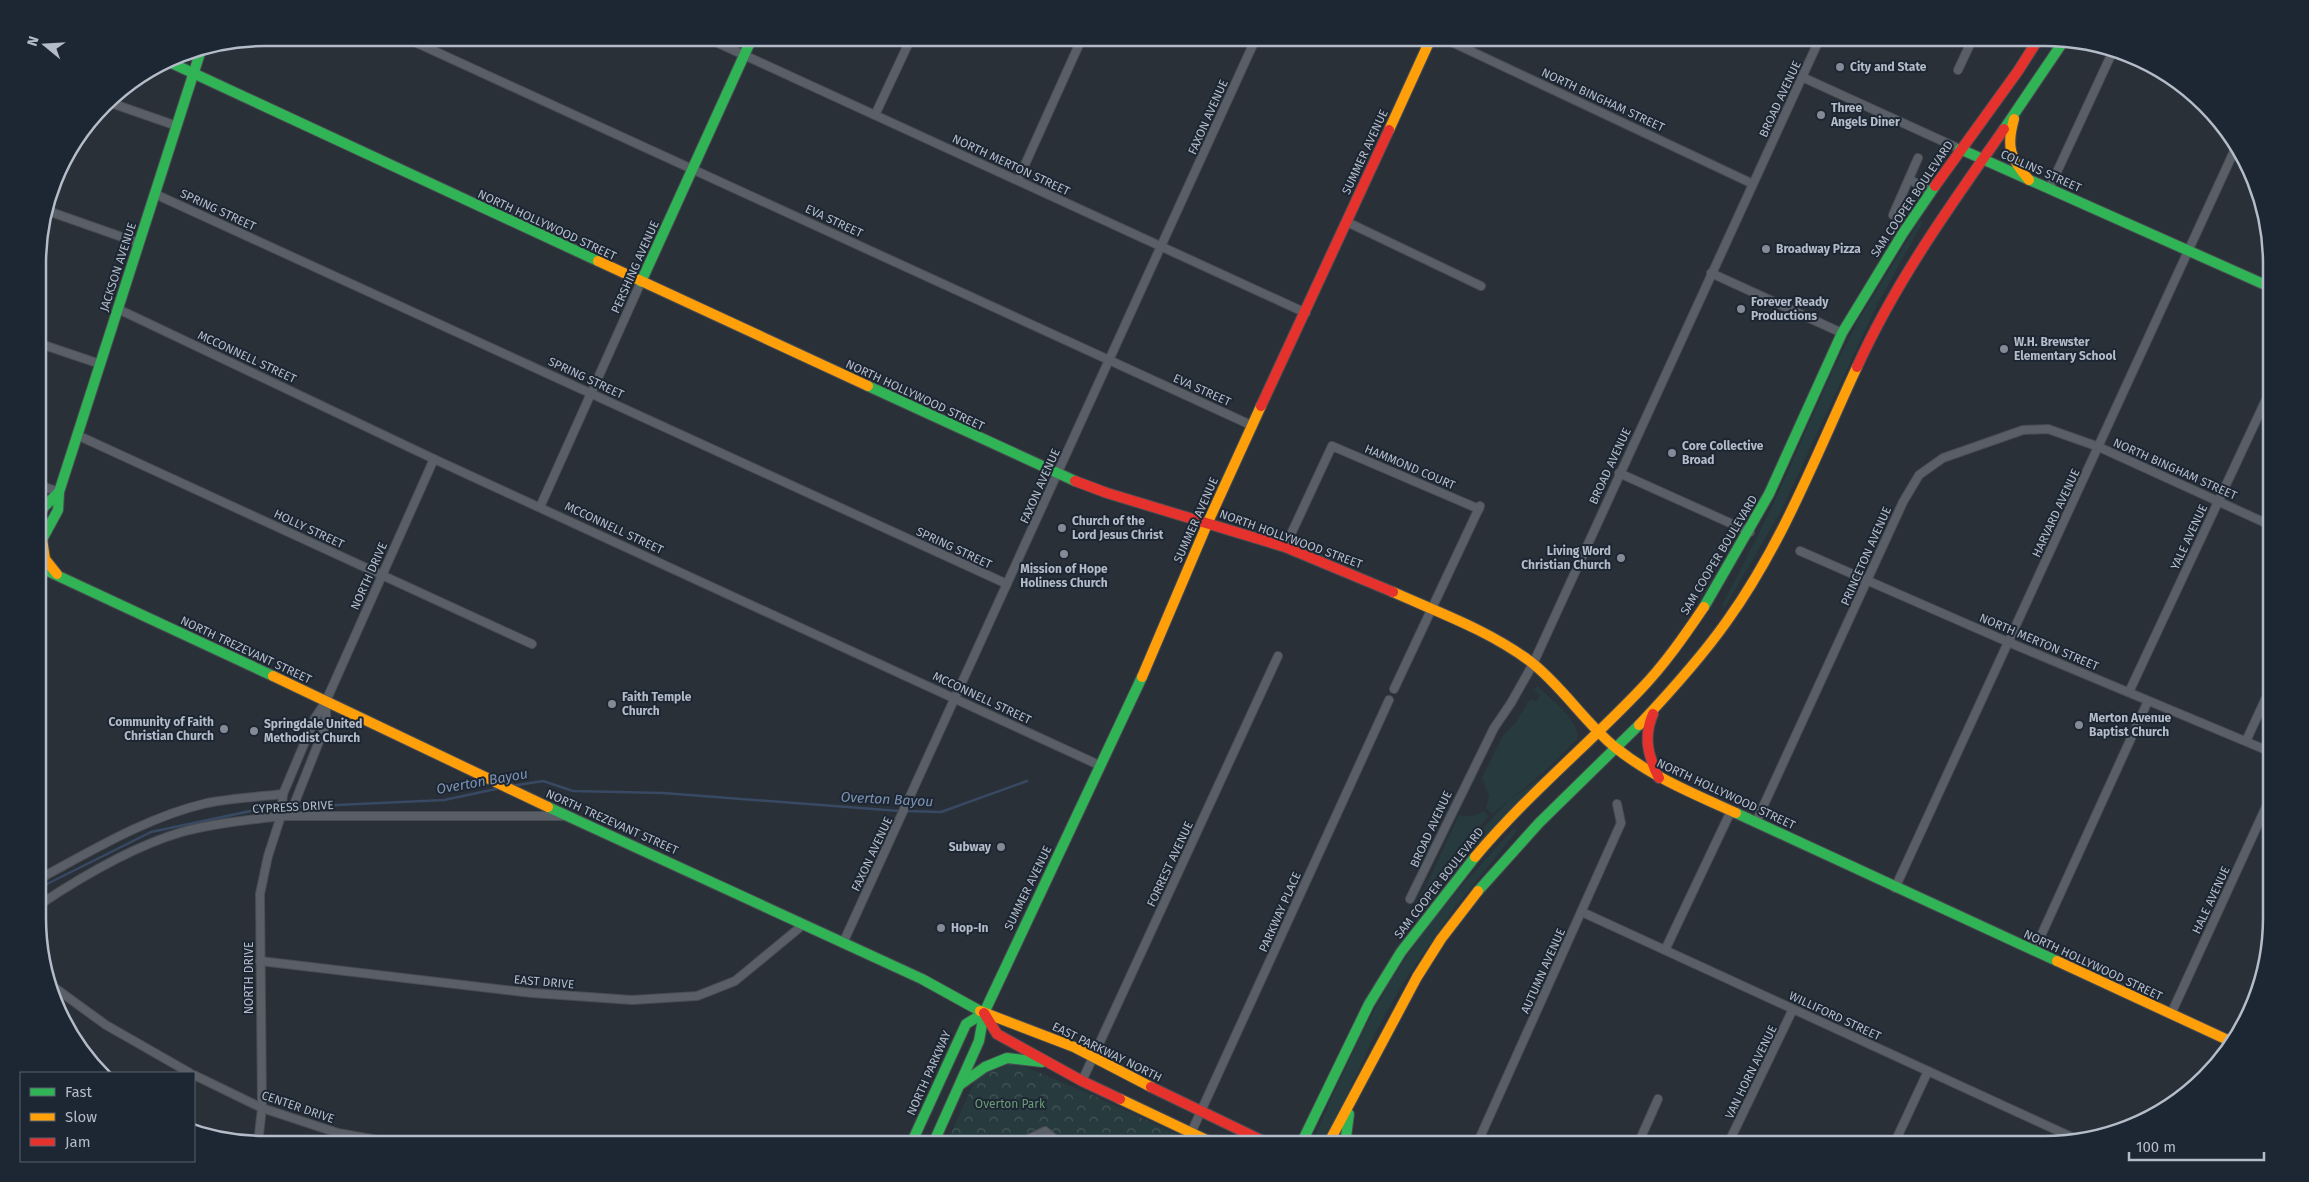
<svg xmlns="http://www.w3.org/2000/svg" width="2309" height="1182" font-family="'Fira Sans',sans-serif">
  <style>
    .green { fill: #273a3e }
    .park { fill: url(#park-crowns) }
    .lines { fill: none; stroke-linecap: round; stroke-linejoin: round }
    .stream { stroke: #384963; stroke-width: 2.5 }
    .street-casing { stroke: #484c53; stroke-width: 10 }
    .fast-casing { stroke: #484c53; stroke-width: 12 }
    .slow-casing { stroke: #484c53; stroke-width: 12 }
    .jam-casing { stroke: #484c53; stroke-width: 12 }
    .street { stroke: #5a5e66; stroke-width: 8 }
    .fast { stroke: #30b455; stroke-width: 10 }
    .slow { stroke: #ff9f0a; stroke-width: 10 }
    .jam { stroke: #e5322d; stroke-width: 10 }
    .poi-dot { fill: #848b96; stroke: #1d2633; stroke-width: 2 }
    .labels { text-anchor: middle; stroke-width: 4; stroke-linejoin: round; paint-order: stroke }
    .poi-label { font-size: 12px; font-weight: bold; fill: #b4bcc9; stroke: #1d2633; text-anchor: start }
    .street-label { font-size: 12px; fill: #b4bcc9; stroke: #1d2633 }
    .park-label { font-size: 12px; fill: #6b9a76; stroke: #1d2633 }
    .water-label { font-size: 14px; font-style: italic; fill: #7c92b1; stroke: #1d2633 }
    .rim { fill: none; stroke: #b4bcc9; stroke-width: 2.5 }
  </style>
  <defs>
    <pattern id="park-crowns" width="20" height="18" patternUnits="userSpaceOnUse" patternTransform="scale(1.25)"><rect width="20" height="18" fill="#273a3e"/><path d="M2 6a3 3 0 1 1 6 0M12 15a3 3 0 1 1 6 0" fill="none" stroke="#445559"/></pattern>
  </defs>
  <rect width="100%" height="100%" fill="#2a3038"/>
  <g class="green">
    <polygon points="1920,220 1923,222 1877,305 1780,513 1725,607 1722,606 1773,505 1832,372 1859,319"/>
    <path d="M1537,686C1549,698 1581,721 1577,739L1543,773L1492,814L1486,808L1489,796L1482,778L1503,736L1517,721L1530,699L1537,702L1540,695L1534,691Z"/>
    <polygon points="1575,744 1463,859 1421,909 1445,871 1494,816 1511,799 1543,776"/>
    <path d="M1483,811L1489,816L1443,867L1416,908L1459,815C1469,817 1475,817 1483,811Z"/>
    <path d="M1514,828L1517,831L1456,906L1404,982L1376,1032L1329,1134L1321,1144H1313L1317,1131C1345,1068 1373,1004 1413,947C1443,904 1479,867 1514,828Z"/>
  </g>
  <path class="park" d="M1016,1063L1088,1093L1198,1144H946L974,1083C986,1067 997,1065 1016,1063Z"/>
  <g class="lines">
    <g class="stream">
      <polyline points="511,786 543,781 573,791 663,793 900,811"/>
      <polyline points="295,807 444,800 496,789"/>
      <polyline points="906,811 941,812 1027,781"/>
      <polyline points="39,888 151,832 265,808 290,807"/>
    </g>
    <g class="street-casing">
      <g id="street">
        <polyline points="406,38 1253,426"/>
        <polyline points="707,38 1306,313"/>
        <polyline points="1443,38 1753,184"/>
        <polyline points="1958,70 1973,38"/>
        <polyline points="1802,77 1960,149"/>
        <polyline points="108,102 177,126"/>
        <polyline points="875,115 911,38"/>
        <polyline points="1909,179 1931,192"/>
        <polyline points="1018,180 1082,38"/>
        <polyline points="2049,189 2112,53"/>
        <polyline points="155,194 1007,584"/>
        <polyline points="48,211 139,243"/>
        <polyline points="1893,215 1918,158"/>
        <polyline points="1347,222 1481,286"/>
        <polyline points="1711,273 1842,333"/>
        <polyline points="118,309 434,459 1101,766"/>
        <polyline points="38,343 100,364"/>
        <polyline points="77,435 532,644"/>
        <polyline points="1619,473 1750,532"/>
        <polyline points="39,485 59,492"/>
        <polyline points="540,507 641,282"/>
        <polyline points="1285,547 1332,446 1479,509"/>
        <polyline points="1800,551 2008,642 2271,752"/>
        <polyline points="1394,689 1480,506"/>
        <polyline points="2129,692 2270,391"/>
        <polyline points="2246,741 2271,687"/>
        <polyline points="281,816 293,807 326,724 326,701"/>
        <polyline points="1756,822 1903,502 1919,475 1943,458 2023,430 2048,429 2099,447 2270,525"/>
        <path d="M39,879C93,850 147,817 207,803C232,798 258,797 283,794"/>
        <polyline points="1895,888 2236,147"/>
        <polyline points="1410,899 1494,728 1511,703 1533,664 1820,38"/>
        <path d="M39,905C81,877 134,846 182,832C214,823 249,820 281,816H563"/>
        <polyline points="1582,912 2078,1140"/>
        <polyline points="843,943 1256,38"/>
        <polyline points="1665,950 1731,811"/>
        <polyline points="2034,951 2148,701"/>
        <polyline points="260,961 532,993 632,1000 697,996 735,981 804,924"/>
        <polyline points="55,988 106,1025 190,1073"/>
        <polyline points="2171,1014 2271,796"/>
        <polyline points="194,1075 262,1108 338,1133 400,1144"/>
        <polyline points="1082,1081 1278,656"/>
        <polyline points="1191,1133 1389,700"/>
        <polyline points="258,1143 262,1108 260,894 268,856 281,816 283,794 315,718 326,701 434,459"/>
        <polyline points="1018,1144 1045,1131 1060,1144"/>
        <polyline points="1477,1144 1621,823 1617,804"/>
        <polyline points="1638,1144 1658,1099"/>
        <polyline points="1728,1144 1793,1009"/>
        <polyline points="1894,1144 1928,1071"/>
      </g>
    </g>
    <g class="fast-casing">
      <g id="fast">
        <polyline points="167,61 598,261"/>
        <polyline points="2004,129 2063,42"/>
        <polyline points="1960,149 2270,287"/>
        <polyline points="641,282 752,38"/>
        <polyline points="868,386 1075,481"/>
        <polyline points="39,516 44,507 59,492"/>
        <polyline points="39,545 58,510 59,492 201,50"/>
        <polyline points="39,567 273,676"/>
        <polyline points="1704,607 1769,494 1842,333 1903,233 1935,186"/>
        <polyline points="548,807 922,979 980,1011"/>
        <polyline points="1736,813 2057,961"/>
        <polyline points="1478,891 1539,823 1639,725"/>
        <polyline points="961,1084 985,1067 1007,1058 1042,1062"/>
        <polyline points="911,1144 966,1024 984,1013"/>
        <polyline points="933,1144 979,1041 984,1013 1142,677"/>
        <polyline points="1301,1144 1369,1004 1401,952 1475,857"/>
        <polyline points="1345,1144 1349,1114"/>
      </g>
    </g>
    <g class="slow-casing">
      <g id="slow">
        <path d="M2014,119C2006,147 2010,158 2029,180"/>
        <polyline points="1389,130 1431,38"/>
        <polyline points="598,261 868,386"/>
        <polyline points="42,539 45,559 57,574"/>
        <path d="M1393,592C1440,613 1490,631 1531,662C1563,687 1585,723 1616,748C1652,777 1694,794 1736,813"/>
        <polyline points="273,676 548,807"/>
        <polyline points="1142,677 1208,522 1261,406"/>
        <path d="M1639,725C1670,692 1701,658 1727,621C1783,543 1817,453 1857,367"/>
        <path d="M1475,857C1526,796 1587,746 1641,689C1665,664 1685,635 1704,607"/>
        <polyline points="2057,961 2232,1042"/>
        <polyline points="980,1011 1074,1047 1151,1087"/>
        <polyline points="1120,1099 1215,1144"/>
        <polyline points="1328,1144 1417,977 1441,939 1478,891"/>
      </g>
    </g>
    <g class="jam-casing">
      <g id="jam">
        <polyline points="1935,186 2018,71 2039,38"/>
        <path d="M1857,367C1896,281 1950,206 2004,129"/>
        <polyline points="1261,406 1389,130"/>
        <polyline points="1075,481 1107,493 1285,547 1393,592"/>
        <path d="M1653,714C1643,737 1648,756 1659,778"/>
        <polyline points="984,1013 997,1034 1082,1081 1120,1099"/>
        <polyline points="1151,1087 1269,1144"/>
      </g>
    </g>
    <use href="#street" class="street"/>
    <use href="#fast" class="fast"/>
    <use href="#slow" class="slow"/>
    <use href="#jam" class="jam"/>
  </g>
  <g class="poi-dot">
    <circle cx="1840" cy="67" r="5"/>
    <circle cx="1821" cy="115" r="5"/>
    <circle cx="1766" cy="249" r="5"/>
    <circle cx="1741" cy="309" r="5"/>
    <circle cx="2004" cy="349" r="5"/>
    <circle cx="1672" cy="453" r="5"/>
    <circle cx="1062" cy="528" r="5"/>
    <circle cx="1064" cy="554" r="5"/>
    <circle cx="1621" cy="558" r="5"/>
    <circle cx="612" cy="704" r="5"/>
    <circle cx="2079" cy="725" r="5"/>
    <circle cx="224" cy="729" r="5"/>
    <circle cx="254" cy="731" r="5"/>
    <circle cx="1001" cy="847" r="5"/>
    <circle cx="941" cy="928" r="5"/>
  </g>
  <g class="labels">
    <g class="poi-label">
      <text x="1850" y="71">City and State</text>
      <text x="1831" y="112">Three<tspan x="1831" dy="14">Angels Diner</tspan></text>
      <text x="1776" y="253">Broadway Pizza</text>
      <text x="1751" y="306">Forever Ready<tspan x="1751" dy="14">Productions</tspan></text>
      <text x="2014" y="346">W.H. Brewster<tspan x="2014" dy="14">Elementary School</tspan></text>
      <text x="1682" y="450">Core Collective<tspan x="1682" dy="14">Broad</tspan></text>
      <text x="1072" y="525">Church of the<tspan x="1072" dy="14">Lord Jesus Christ</tspan></text>
      <text x="1611" y="555" text-anchor="end">Living Word<tspan x="1611" dy="14">Christian Church</tspan></text>
      <text x="1064" y="573" text-anchor="middle">Mission of Hope<tspan x="1064" dy="14">Holiness Church</tspan></text>
      <text x="622" y="701">Faith Temple<tspan x="622" dy="14">Church</tspan></text>
      <text x="2089" y="722">Merton Avenue<tspan x="2089" dy="14">Baptist Church</tspan></text>
      <text x="214" y="726" text-anchor="end">Community of Faith<tspan x="214" dy="14">Christian Church</tspan></text>
      <text x="264" y="728">Springdale United<tspan x="264" dy="14">Methodist Church</tspan></text>
      <text x="991" y="851" text-anchor="end">Subway</text>
      <text x="951" y="932">Hop-In</text>
    </g>
    <g class="street-label">
      <text transform="translate(1780 99) rotate(-65)" y="4">BROAD AVENUE</text>
      <text transform="translate(1603 100) rotate(25)" y="4">NORTH BINGHAM STREET</text>
      <text transform="translate(1208 117) rotate(-66)" y="4">FAXON AVENUE</text>
      <text transform="translate(1365 152) rotate(-65)" y="4">SUMMER AVENUE</text>
      <text transform="translate(1011 165) rotate(25)" y="4">NORTH MERTON STREET</text>
      <text transform="translate(2041 171) rotate(24)" y="4">COLLINS STREET</text>
      <text transform="translate(1912 199) rotate(-56)" y="4">SAM COOPER BOULEVARD</text>
      <text transform="translate(218 210) rotate(25)" y="4">SPRING STREET</text>
      <text transform="translate(834 221) rotate(25)" y="4">EVA STREET</text>
      <text transform="translate(547 225) rotate(25)" y="4">NORTH HOLLYWOOD STREET</text>
      <text transform="translate(118 267) rotate(-72)" y="4">JACKSON AVENUE</text>
      <text transform="translate(635 267) rotate(-66)" y="4">PERSHING AVENUE</text>
      <text transform="translate(247 357) rotate(25)" y="4">MCCONNELL STREET</text>
      <text transform="translate(586 378) rotate(25)" y="4">SPRING STREET</text>
      <text transform="translate(1202 390) rotate(24)" y="4">EVA STREET</text>
      <text transform="translate(915 395) rotate(25)" y="4">NORTH HOLLYWOOD STREET</text>
      <text transform="translate(1610 466) rotate(-65)" y="4">BROAD AVENUE</text>
      <text transform="translate(1410 467) rotate(23)" y="4">HAMMOND COURT</text>
      <text transform="translate(2175 469) rotate(24)" y="4">NORTH BINGHAM STREET</text>
      <text transform="translate(1040 486) rotate(-66)" y="4">FAXON AVENUE</text>
      <text transform="translate(2056 513) rotate(-65)" y="4">HARVARD AVENUE</text>
      <text transform="translate(1196 520) rotate(-66)" y="4">SUMMER AVENUE</text>
      <text transform="translate(614 528) rotate(25)" y="4">MCCONNELL STREET</text>
      <text transform="translate(309 529) rotate(25)" y="4">HOLLY STREET</text>
      <text transform="translate(2189 537) rotate(-65)" y="4">YALE AVENUE</text>
      <text transform="translate(1291 539) rotate(20)" y="4">NORTH HOLLYWOOD STREET</text>
      <text transform="translate(954 548) rotate(25)" y="4">SPRING STREET</text>
      <text transform="translate(1719 555) rotate(-59)" y="4">SAM COOPER BOULEVARD</text>
      <text transform="translate(1866 556) rotate(-66)" y="4">PRINCETON AVENUE</text>
      <text transform="translate(369 576) rotate(-66)" y="4">NORTH DRIVE</text>
      <text transform="translate(2039 642) rotate(23)" y="4">NORTH MERTON STREET</text>
      <text transform="translate(246 650) rotate(25)" y="4">NORTH TREZEVANT STREET</text>
      <text transform="translate(982 698) rotate(25)" y="4">MCCONNELL STREET</text>
      <text transform="translate(1726 794) rotate(25)" y="4">NORTH HOLLYWOOD STREET</text>
      <text transform="translate(293 807) rotate(-3)" y="4">CYPRESS DRIVE</text>
      <text transform="translate(612 822) rotate(24)" y="4">NORTH TREZEVANT STREET</text>
      <text transform="translate(1431 829) rotate(-65)" y="4">BROAD AVENUE</text>
      <text transform="translate(872 854) rotate(-65)" y="4">FAXON AVENUE</text>
      <text transform="translate(1170 864) rotate(-65)" y="4">FORREST AVENUE</text>
      <text transform="translate(1439 883) rotate(-52)" y="4">SAM COOPER BOULEVARD</text>
      <text transform="translate(1028 888) rotate(-64)" y="4">SUMMER AVENUE</text>
      <text transform="translate(2211 900) rotate(-65)" y="4">HALE AVENUE</text>
      <text transform="translate(1280 912) rotate(-66)" y="4">PARKWAY PLACE</text>
      <text transform="translate(2093 965) rotate(25)" y="4">NORTH HOLLYWOOD STREET</text>
      <text transform="translate(1543 971) rotate(-66)" y="4">AUTUMN AVENUE</text>
      <text transform="translate(249 978) rotate(-90)" y="4">NORTH DRIVE</text>
      <text transform="translate(544 982) rotate(5)" y="4">EAST DRIVE</text>
      <text transform="translate(1835 1016) rotate(25)" y="4">WILLIFORD STREET</text>
      <text transform="translate(1107 1052) rotate(26)" y="4">EAST PARKWAY NORTH</text>
      <text transform="translate(1751 1072) rotate(-64)" y="4">VAN HORN AVENUE</text>
      <text transform="translate(929 1073) rotate(-66)" y="4">NORTH PARKWAY</text>
      <text transform="translate(298 1107) rotate(19)" y="4">CENTER DRIVE</text>
    </g>
    <g class="park-label">
      <text x="1010" y="1108">Overton Park</text>
    </g>
    <g class="water-label">
      <text transform="translate(482 781) rotate(-10)" y="5">Overton Bayou</text>
      <text transform="translate(887 799) rotate(3)" y="5">Overton Bayou</text>
    </g>
  </g>
  <path d="M0 0H2309V1182H0ZM264 46H2045A218 218 0 0 1 2263 264V918A218 218 0 0 1 2045 1136H264A218 218 0 0 1 46 918V264A218 218 0 0 1 264 46Z" fill="#1d2633" fill-rule="evenodd"/>
  <path class="rim" d="M264 46H2045A218 218 0 0 1 2263 264V918A218 218 0 0 1 2045 1136H264A218 218 0 0 1 46 918V264A218 218 0 0 1 264 46Z"/>
  <rect x="20" y="1072" width="175" height="90" fill="#1d2633" stroke="#59626f"/>
  <rect x="30" y="1088" width="25" height="8" fill="#30b455" stroke="#59626f"/>
  <text x="65" y="1097" font-size="15" fill="#b4bcc9">Fast</text>
  <rect x="30" y="1113" width="25" height="8" fill="#ff9f0a" stroke="#59626f"/>
  <text x="65" y="1122" font-size="15" fill="#b4bcc9">Slow</text>
  <rect x="30" y="1138" width="25" height="8" fill="#e5322d" stroke="#59626f"/>
  <text x="65" y="1147" font-size="15" fill="#b4bcc9">Jam</text>
  <g transform="translate(45 45) rotate(288)" stroke="#1d2633" stroke-width="4" paint-order="stroke">
  <path d="M0-4L9 19L0 12L-9 19Z" fill="#b4bcc9"/>
  <text y="-8" font-size="14" font-weight="bold" text-anchor="middle" fill="#b4bcc9">N</text>
  </g>
  <path d="M2129 1152v8h135v-8" fill="none" stroke="#b4bcc9" stroke-width="2.5"/>
  <text x="2136" y="1152" font-size="15" fill="#b4bcc9" stroke="#1d2633" stroke-width="4" paint-order="stroke">100 m</text>
</svg>
